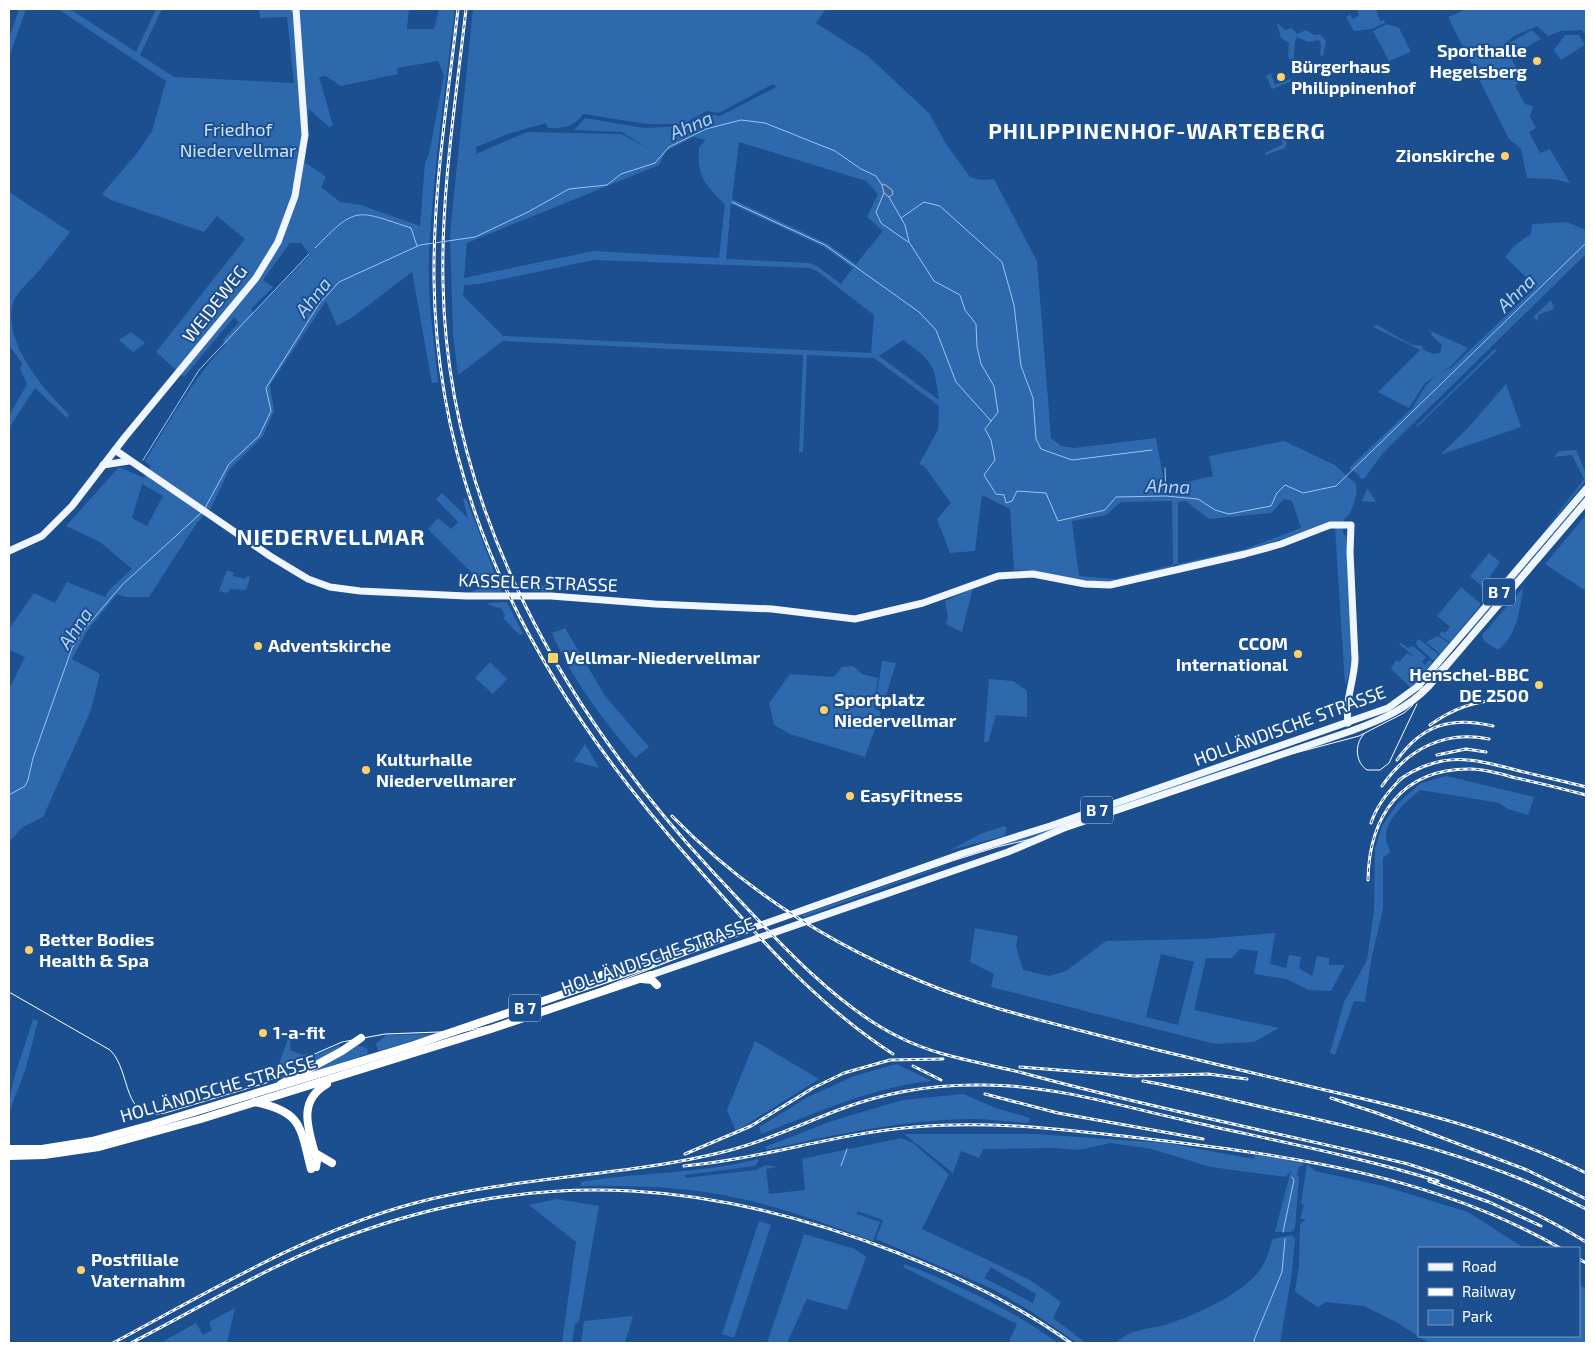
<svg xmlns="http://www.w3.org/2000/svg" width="1595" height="1352" font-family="'Exo 2',sans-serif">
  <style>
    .green { fill: #2e69ad; fill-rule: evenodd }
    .water { fill: #3c6290; stroke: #9cc4f0 }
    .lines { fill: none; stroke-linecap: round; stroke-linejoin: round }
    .stream { stroke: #9cc4f0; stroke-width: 1 }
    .major { stroke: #f0f6ff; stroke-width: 7 }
    .highway { stroke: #fff; stroke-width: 8 }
    .tram { stroke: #fff; stroke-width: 1 }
    .rail-casing { stroke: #fff; stroke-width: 3 }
    .rail { stroke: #1b4f8f; stroke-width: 1; stroke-dasharray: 4; stroke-linecap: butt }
    .poi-dot { fill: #ffd166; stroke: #1b4f8f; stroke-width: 2 }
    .labels { text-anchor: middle; stroke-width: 4; stroke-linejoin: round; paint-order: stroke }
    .shield { fill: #1b4f8f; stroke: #bbcadd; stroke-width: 1 }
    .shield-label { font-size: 16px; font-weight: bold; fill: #fff }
    .poi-label { font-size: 18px; font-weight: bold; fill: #fff; stroke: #1b4f8f; text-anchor: start }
    .park-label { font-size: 18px; fill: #cfe3fa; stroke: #1b4f8f }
    .street-label { font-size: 18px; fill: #fff; stroke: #1b4f8f }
    .water-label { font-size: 19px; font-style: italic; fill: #b5d3f5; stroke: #1b4f8f }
    .district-label { font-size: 22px; font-weight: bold; letter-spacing: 1px; fill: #fff; stroke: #1b4f8f }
  </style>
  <rect width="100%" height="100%" fill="#1b4f8f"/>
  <g class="green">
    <polygon points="19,9 26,9 9,57 9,39"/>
    <path d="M58,9H70L136,52L156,9H162L140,55L174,77L294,83L287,17L260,18L259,9H257H409L407,29H434L439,9H455C445,90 433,172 429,254C427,296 434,340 438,382L432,383L412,272L353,317L337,326L326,301L270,385L274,411L263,436L229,470L211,508L196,524L149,597H125L117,594L87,631L72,659L100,674L91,710L43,817L23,827L10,841L9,846V689L25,657L9,650V629L34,593L55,603L67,582L105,597L109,590L132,569L100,542L66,526L119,467L144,478L151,466L145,461C170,421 192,380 225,345L223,340L239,322L234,317L184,377L156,352L245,239L217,216L204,232L111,200L102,194L137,153L152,131L166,81ZM438,61L444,75L429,154L425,163L420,226L361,205L340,202L321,187L326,177L305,162L309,109L329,127L333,125L319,77L326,76L341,86L398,74L397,68ZM290,243H301L310,255L254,313L251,309L273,287L263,280ZM142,484L163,496L147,526L132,518Z"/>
    <path d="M473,9H826L816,23L868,56L930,114L946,144L970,177L981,180L994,179L1037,261L1051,438L1061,446L1074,448L1156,438L1165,487L1213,476L1209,456L1284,441L1335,465L1356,484C1358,494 1353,513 1344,519L1343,532L1347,538C1348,573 1359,657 1345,685L1335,527L1326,523L1333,519C1283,542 1232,554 1179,567L1178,564L1173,565V568C1155,572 1135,579 1117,582C1083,586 1048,570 1014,570L1010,509L982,495L975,551L950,553L937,519L951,503L924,466L919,464L938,430L939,406L874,358L807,355L803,452H799L803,355L503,341L458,375L453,334L450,233ZM773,84L776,87L720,116L709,114L698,117L684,126L644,128L585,118L574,130L622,132L648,148L621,134L527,132L476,154V147L508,134L546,123L548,128C564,128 573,128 583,114L647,124H683L707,111L719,113ZM693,137L706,140L699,147C697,177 704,184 725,204L719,258L593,251L464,278L467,243L659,165L666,151ZM739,142L866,181L878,194L867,217L883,231L856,264L828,244L732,199ZM731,204L824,247L853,268L841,284L817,266L809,263L726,259ZM594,260L809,268L817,271L874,315L871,353L503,336L463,296L464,285L479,284ZM903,340C933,362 934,363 939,400L879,356ZM1284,499L1292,501L1301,528L1245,549L1178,564V502L1186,501L1209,519L1271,513ZM1172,501L1173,565L1116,579L1079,576L1072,521L1106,515L1121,502Z"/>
    <polygon points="1356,9 1376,9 1380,21 1384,20 1385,23 1372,29 1354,31 1346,17 1350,14 1353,19 1359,15"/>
    <polygon points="1467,9 1586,9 1586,36 1582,30 1561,31 1548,36 1537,26 1514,36 1503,45 1523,79 1515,86 1525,104 1533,106 1530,117 1536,128 1529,132 1540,153 1550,149 1570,183 1553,179 1527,178 1521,149 1509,139 1448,17"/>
    <polygon points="1277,23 1285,30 1292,28 1297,34 1306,30 1314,35 1320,34 1326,41 1323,56 1320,55 1321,45 1319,40 1308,42 1297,37 1295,41 1293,65 1297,69 1294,71 1288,55 1289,43 1281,38"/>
    <polygon points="1387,24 1399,28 1411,52 1389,61 1373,31"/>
    <polygon points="1532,30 1541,39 1515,54 1509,43"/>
    <polygon points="1565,35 1579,35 1585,45 1561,60 1554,50"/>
    <polygon points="1274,72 1271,75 1275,85 1291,79 1292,81 1272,89 1266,76"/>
    <polygon points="1283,135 1287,143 1285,148 1266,155 1265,153 1283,144 1280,137"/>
    <path d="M9,192L70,232C59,246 48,260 36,274C29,282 19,290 14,300C0,339 43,390 69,414L67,418L35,388L9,428V416L27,384L20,369L22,363L9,345Z"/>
    <polygon points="1566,222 1586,230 1586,254 1383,453 1364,479 1359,478 1360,476 1349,468 1413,407 1426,385 1437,375 1452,367 1536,287 1505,257 1514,246 1531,234 1532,224"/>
    <polygon points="1551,300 1554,309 1538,315 1538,321 1533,317"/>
    <polygon points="1377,325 1412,345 1423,346 1422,349 1433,354 1440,353 1442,345 1431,335 1432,332 1428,331 1429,330 1468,348 1451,366 1425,383 1409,408 1378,392 1420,350 1373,327"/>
    <polygon points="131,332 145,343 133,352 119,340"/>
    <polygon points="1495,349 1497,350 1417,427 1416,426"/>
    <polygon points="1506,384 1521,427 1440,455 1468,428"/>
    <polygon points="1576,450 1586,473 1586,481 1541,535 1584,479 1572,455 1554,457 1559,451"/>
    <polygon points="1367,489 1368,489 1376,502 1362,501"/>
    <polygon points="1586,492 1586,499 1470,635 1467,633"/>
    <polygon points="442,493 468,518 463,499 466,498 502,592 471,592 482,587 482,583 428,529 438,518 451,529 458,522 436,499"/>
    <polygon points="1586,515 1586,591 1545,564"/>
    <polygon points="1489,553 1500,562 1483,587 1470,576"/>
    <polygon points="227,570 234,573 233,576 245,579 247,576 250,577 246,590 231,589 227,593 219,591"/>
    <polygon points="551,572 550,586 547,592 527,590 522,581 544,586"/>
    <polygon points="1461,587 1480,603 1480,606 1450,642 1439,635 1442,631 1445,633 1450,627 1437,616"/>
    <polygon points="973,588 962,632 946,624 948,618 945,601"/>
    <path d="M1523,588C1520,610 1517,635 1498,650L1484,641L1482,635Z"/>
    <polygon points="507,602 523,634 520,635 503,618 505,616 502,609 489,605 488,603"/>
    <path d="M565,628L605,696L649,747L635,758C603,719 572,680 552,633Z"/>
    <polygon points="1438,636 1449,643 1440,654 1426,642"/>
    <polygon points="1419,639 1439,655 1434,661 1418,647 1416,642"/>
    <polygon points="1401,643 1408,648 1413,646 1426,657 1422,662 1425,665 1429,660 1433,662 1411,688 1391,669 1396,660 1399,662 1407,653 1415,657 1399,644"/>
    <polygon points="882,661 896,663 882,709 875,707"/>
    <polygon points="490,662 507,679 493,694 475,678"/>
    <polygon points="853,666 862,674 878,678 874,708 881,712 865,757 790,734 774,725 769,703 790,674 834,677 842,667"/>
    <polygon points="989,679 1013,681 1027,691 1027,717 996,715 988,742 984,742"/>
    <polygon points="1337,729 1034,838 994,847 995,846"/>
    <polygon points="585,744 599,768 574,761"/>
    <path d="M1446,776L1534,797L1528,815L1508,809L1499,803L1420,790C1407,801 1386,818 1386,837C1386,842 1389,848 1390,852L1383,858V909L1371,961L1365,1002L1354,1001L1335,1055L1330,1053L1344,1002L1367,960L1374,910L1375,848L1382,826L1397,804L1421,783Z"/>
    <polygon points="1004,826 1007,828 1004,836 951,850 980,834"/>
    <polygon points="945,866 804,917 801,915 945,865"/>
    <path d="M975,928L1018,936L1016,946L1023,970L1049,976L1066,971L1106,941L1203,939L1275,933L1270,964L1286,968L1289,955L1301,957L1299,968L1312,976L1317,956L1329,958V965H1345L1331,991L1309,990L1286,979L1254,974L1258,951L1240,949L1232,958H1206L1194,1010L1279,1028L1254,1042L1215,1044L991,987L994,974L970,962ZM1161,954L1194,962L1178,1025L1146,1017Z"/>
    <path d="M33,1019L38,1021L25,1071L9,1112C9,1083 25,1048 33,1019Z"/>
    <polygon points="295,1032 296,1034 291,1039 290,1050 303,1055 309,1053 266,1079 278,1066 288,1039"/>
    <polygon points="435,1034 378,1051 376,1044 386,1035"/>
    <polygon points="755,1041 819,1079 736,1131 727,1110"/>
    <polygon points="340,1045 341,1050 272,1083 312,1056"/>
    <polygon points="357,1045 367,1048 368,1054 319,1070 318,1072 297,1076"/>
    <path d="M896,1064L932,1081C872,1087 817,1113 761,1134L759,1127L808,1097L854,1076Z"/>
    <path d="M963,1094L996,1108L1030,1118L1029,1123C1010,1122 991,1119 972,1119C901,1120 834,1135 766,1150L765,1147L829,1122L902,1100Z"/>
    <polygon points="904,1134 1035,1134 1167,1143 1254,1159 1255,1155 1301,1159 1303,1166 1299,1166 1297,1176 1299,1177 1295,1228 1291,1232 1275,1232 1291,1170 1286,1177 1211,1167 1151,1149 1111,1143 1078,1150 1055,1148 983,1149 979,1158 961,1151 953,1173"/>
    <path d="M901,1138L913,1143L949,1174L922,1229L1030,1280L1061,1302L1053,1318L1086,1343H1077L1029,1310L991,1288L876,1239L883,1220L857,1211V1214L880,1222L873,1241C832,1226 790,1210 747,1200C693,1187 636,1185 581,1186V1182C639,1172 700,1174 758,1159L759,1161L755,1166L685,1175V1178L756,1170L766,1165L778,1167L766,1169L769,1194L805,1190L802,1159ZM991,1267L1036,1294L1033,1303L984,1278Z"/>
    <polygon points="1307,1164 1315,1171 1383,1186 1468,1212 1524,1248 1419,1248 1419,1336 1579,1336 1579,1284 1586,1289 1586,1343 1429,1343 1396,1322 1364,1306 1326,1302 1318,1307 1298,1294 1295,1292 1299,1265 1300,1224 1306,1219 1300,1219 1304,1205 1301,1204"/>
    <polygon points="556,1199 599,1206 579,1321 575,1324 572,1343 562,1343 576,1242 529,1205"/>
    <polygon points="759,1221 771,1225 734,1338 722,1334"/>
    <polygon points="804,1234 855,1249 866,1257 847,1310 807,1299 787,1343 767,1343"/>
    <path d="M1292,1235L1295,1238L1292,1273L1280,1343H1116C1128,1330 1143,1330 1161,1326C1190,1318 1246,1293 1262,1267C1268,1258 1269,1248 1273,1239Z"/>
    <path d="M905,1264C958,1285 1012,1309 1058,1343H1014L1009,1341L1017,1324L903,1267Z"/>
    <polygon points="235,1308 227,1343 160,1343 196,1323 203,1335 212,1330 209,1322"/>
    <polygon points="633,1316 625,1343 581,1343 584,1321"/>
  </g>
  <polygon class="water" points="884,184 892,190 893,194 889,197 884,193 882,185"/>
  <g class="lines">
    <g class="stream">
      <polyline points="292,9 292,11"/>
      <polyline points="884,193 876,212 881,223 908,242"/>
      <polyline points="889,197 905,225 909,242 934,281 960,295 965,310 976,324 977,347 981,364 994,386 998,412 985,429 991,440 995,460 984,475 996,494 1004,495 1006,503 1012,501 1017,491 1046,493 1058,521 1105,510 1116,497 1166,496 1198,499 1215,510 1229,514 1271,506 1277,493 1285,485 1303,493 1336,486 1586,243"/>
      <polyline points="732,202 825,245 919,312 936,330 956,382 991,421"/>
      <polyline points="901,218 924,202 940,206 1002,262 1014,305 1021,366 1033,398 1036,439 1041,449 1072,460 1152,450"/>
      <path d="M315,248C357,205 356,210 411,228L417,246"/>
      <polyline points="143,460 199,370 309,254"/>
      <polyline points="1165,468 1166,495"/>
      <polyline points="205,508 229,464 259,436 271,411 266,388 319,304 339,282 420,245 475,237 528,212 569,189 607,185 621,174 655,163 669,147 706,129 741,120 765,123 835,151 861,169 876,176 882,185"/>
      <polyline points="9,795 25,786 28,780 33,758 72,648 86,627 122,585 201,513"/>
      <polyline points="841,1166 847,1149"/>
      <polyline points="1283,1232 1294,1180 1292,1177"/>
      <polyline points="1255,1343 1254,1340 1282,1272 1285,1239"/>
    </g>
    <g class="major">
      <path d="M115,450L270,556L308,579L330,587L360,591L466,596H551L655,604L772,609L855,619L923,603L998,576L1033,574L1085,584L1110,585L1245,554L1281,544L1330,525H1351L1350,552L1355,659C1354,682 1345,699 1348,723"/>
      <polyline points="103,465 129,461"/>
      <polyline points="9,551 42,536 72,506 125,437 256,278 278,242 295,196 305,135 296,9"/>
      <polyline points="651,964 961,854 1050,826 1388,708 1417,687 1586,489"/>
      <path d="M651,975L1008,852L1064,828L1351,731C1381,720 1407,709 1429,686L1586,502"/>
    </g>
    <g class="highway">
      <polyline points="602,975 615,973"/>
      <polyline points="642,979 652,980 657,985"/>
      <polyline points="281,1084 342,1051 361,1038"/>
      <path d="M255,1102C303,1112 300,1127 311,1169"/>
      <polyline points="9,1149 42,1149 92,1141 151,1125 414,1045 651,964"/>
      <polyline points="315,1153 332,1163"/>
      <polyline points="9,1156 44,1155 99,1147 201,1119 491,1029 651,975"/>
      <path d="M316,1167L317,1161C310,1133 295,1102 327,1084"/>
    </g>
    <g class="tram">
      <path d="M1365,733C1354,743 1355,762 1367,770H1380L1389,763L1417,704"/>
      <path d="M9,992L110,1050C132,1071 121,1123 165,1113L266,1083L310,1056L342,1042L385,1034L466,1031L494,1025L599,989L721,941L952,861L997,847L1057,833L1284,756L1359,736L1404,713L1412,706L1423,685L1456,650L1586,497"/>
    </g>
    <g class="rail-casing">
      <g id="rail">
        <path d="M458,9C448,98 433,189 434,280C437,509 544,696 693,863C755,933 814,1003 893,1054"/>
        <path d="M466,9C456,99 441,192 443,283C447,509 563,710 713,872C765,927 831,1004 899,1037C938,1057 981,1062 1023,1073C1150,1108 1280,1133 1408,1164C1470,1183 1531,1208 1586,1242"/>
        <path d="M1430,725C1456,706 1483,697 1516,701"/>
        <polyline points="1437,755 1466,749 1486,752"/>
        <path d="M1397,760C1422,725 1451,716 1493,726"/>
        <path d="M1399,780C1440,751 1471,758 1516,770C1539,776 1563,781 1586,787"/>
        <path d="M1382,786C1408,749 1444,730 1489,739"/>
        <path d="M672,816C742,888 828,943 920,981C972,1003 1027,1017 1082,1031C1163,1052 1244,1071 1325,1090C1414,1110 1505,1132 1586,1173"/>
        <path d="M1371,823C1377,805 1389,790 1403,777"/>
        <path d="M1368,880C1369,816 1402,768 1471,769C1486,769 1501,774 1516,778C1539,783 1563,789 1586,795"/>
        <polyline points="913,1066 941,1080"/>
        <polyline points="1020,1067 1135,1076 1208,1074 1247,1079"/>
        <path d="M1143,1081C1189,1089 1235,1101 1280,1111C1385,1134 1491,1159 1586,1209"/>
        <polyline points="985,1094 1058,1113 1203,1139"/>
        <polyline points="1331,1098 1377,1113 1527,1170 1586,1199"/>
        <polyline points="685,1154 751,1126 813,1088 844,1073 890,1060 943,1059"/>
        <path d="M684,1166C762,1159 837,1133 915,1127C991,1120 1065,1130 1140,1138C1286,1155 1431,1174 1560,1248"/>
        <polyline points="1429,1181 1489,1202 1541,1226"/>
        <polyline points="1579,1259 1586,1263"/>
        <path d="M113,1343C211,1291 307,1232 415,1203C516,1176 622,1177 723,1152C764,1142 801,1124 841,1109C886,1092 935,1084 984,1085C1053,1085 1121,1106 1188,1121C1272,1140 1356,1156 1438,1181"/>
        <path d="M131,1343C207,1304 281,1258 362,1231C549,1166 716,1182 898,1253C961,1278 1016,1304 1071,1343"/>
      </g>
    </g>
    <use href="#rail" class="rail"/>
  </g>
  <g class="poi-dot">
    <circle cx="1537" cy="61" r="5"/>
    <circle cx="1281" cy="77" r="5"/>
    <circle cx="1505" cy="156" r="5"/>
    <circle cx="258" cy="646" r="5"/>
    <circle cx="1298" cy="654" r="5"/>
    <rect x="547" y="652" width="12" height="12" rx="2.5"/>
    <circle cx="1539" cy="685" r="5"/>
    <circle cx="824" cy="710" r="5"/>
    <circle cx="366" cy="770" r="5"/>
    <circle cx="850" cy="796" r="5"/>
    <circle cx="29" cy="950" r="5"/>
    <circle cx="263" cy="1033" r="5"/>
    <circle cx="81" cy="1270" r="5"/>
  </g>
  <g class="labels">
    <g class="shield">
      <rect x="1483" y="578.5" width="32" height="27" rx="4"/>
      <rect x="1081" y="796.5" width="32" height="27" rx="4"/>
      <rect x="509" y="994.5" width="32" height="27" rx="4"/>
    </g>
    <g class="shield-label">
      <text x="1499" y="598">B 7</text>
      <text x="1097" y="816">B 7</text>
      <text x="525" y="1014">B 7</text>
    </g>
    <g class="poi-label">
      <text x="1527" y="57" text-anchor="end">Sporthalle<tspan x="1527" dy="21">Hegelsberg</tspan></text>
      <text x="1291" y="73">Bürgerhaus<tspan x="1291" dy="21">Philippinenhof</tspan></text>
      <text x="1495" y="162" text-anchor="end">Zionskirche</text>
      <text x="1288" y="650" text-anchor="end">CCOM<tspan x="1288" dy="21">International</tspan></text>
      <text x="268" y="652">Adventskirche</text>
      <text x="564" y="664">Vellmar-Niedervellmar</text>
      <text x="1529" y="681" text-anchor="end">Henschel-BBC<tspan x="1529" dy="21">DE 2500</tspan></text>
      <text x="834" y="706">Sportplatz<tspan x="834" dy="21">Niedervellmar</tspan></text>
      <text x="376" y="766">Kulturhalle<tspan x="376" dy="21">Niedervellmarer</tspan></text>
      <text x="860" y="802">EasyFitness</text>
      <text x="39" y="946">Better Bodies<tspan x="39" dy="21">Health &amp; Spa</tspan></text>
      <text x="273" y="1039">1-a-fit</text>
      <text x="91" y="1266">Postfiliale<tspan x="91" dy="21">Vaternahm</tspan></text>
    </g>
    <g class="park-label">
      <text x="238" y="136">Friedhof<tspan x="238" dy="21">Niedervellmar</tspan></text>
    </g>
    <g class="street-label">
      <text transform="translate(215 304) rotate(-52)" y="6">WEIDEWEG</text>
      <text transform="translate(538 583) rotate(2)" y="6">KASSELER STRASSE</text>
      <text transform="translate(1290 726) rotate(-20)" y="6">HOLLÄNDISCHE STRASSE</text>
      <text transform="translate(658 956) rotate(-19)" y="6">HOLLÄNDISCHE STRASSE</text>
      <text transform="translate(218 1089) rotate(-16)" y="6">HOLLÄNDISCHE STRASSE</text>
    </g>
    <g class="water-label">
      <text transform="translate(691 125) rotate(-23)" y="7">Ahna</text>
      <text transform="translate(1516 293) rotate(-44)" y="7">Ahna</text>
      <text transform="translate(313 297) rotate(-51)" y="7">Ahna</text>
      <text transform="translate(1168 486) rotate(2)" y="7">Ahna</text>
      <text transform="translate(75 628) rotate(-56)" y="7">Ahna</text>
    </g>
    <g class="district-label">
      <text x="1157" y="139">PHILIPPINENHOF-WARTEBERG</text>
      <text x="331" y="545">NIEDERVELLMAR</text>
    </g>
  </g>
  <rect width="1595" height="1352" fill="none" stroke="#ffffff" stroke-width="20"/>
  <rect x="1418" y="1247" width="162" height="90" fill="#1b4f8f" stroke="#7695bc"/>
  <rect x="1428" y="1263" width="25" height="8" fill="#f0f6ff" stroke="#7695bc"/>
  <text x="1462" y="1272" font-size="15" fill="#ffffff">Road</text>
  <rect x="1428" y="1288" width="25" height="8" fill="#ffffff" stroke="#7695bc"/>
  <text x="1462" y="1297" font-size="15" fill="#ffffff">Railway</text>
  <rect x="1428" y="1310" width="25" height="15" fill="#2e69ad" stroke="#7695bc"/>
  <text x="1462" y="1322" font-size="15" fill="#ffffff">Park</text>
</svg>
